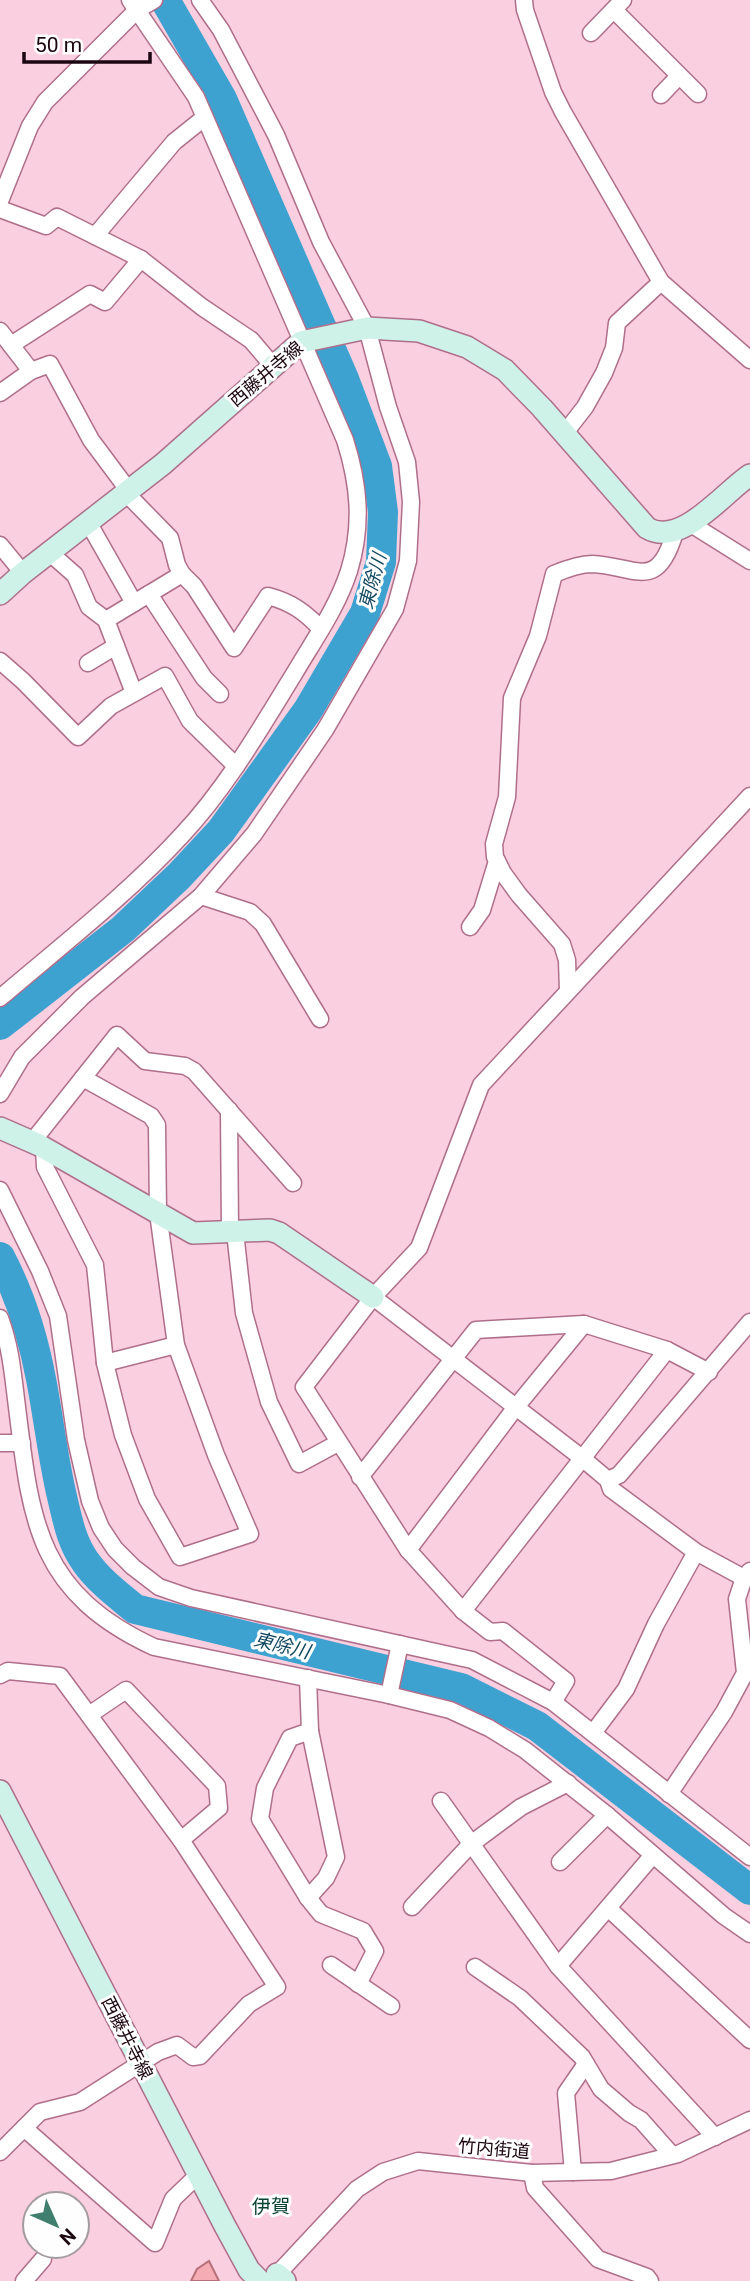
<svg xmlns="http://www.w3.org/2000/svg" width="750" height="2281" font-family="Roboto,'Noto Sans JP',sans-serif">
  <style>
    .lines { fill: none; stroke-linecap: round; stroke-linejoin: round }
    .river { stroke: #3ea2d1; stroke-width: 30 }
    .building { fill: #f5acb4; stroke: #b67078; stroke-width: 2 }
    .street-casing { stroke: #af6f8a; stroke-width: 19 }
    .secondary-casing { stroke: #af6f8a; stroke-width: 24 }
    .street { stroke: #fff; stroke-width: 16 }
    .secondary { stroke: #cef2e8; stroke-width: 21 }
    .labels { text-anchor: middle; stroke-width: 6; stroke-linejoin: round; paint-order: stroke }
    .street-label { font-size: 18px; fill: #1c0610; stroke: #fefefe }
    .water-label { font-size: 19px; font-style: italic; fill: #104861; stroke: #fefefe }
    .neighbourhood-label { font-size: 19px; fill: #094133; stroke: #fefefe }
  </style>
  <rect width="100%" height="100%" fill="#facfe0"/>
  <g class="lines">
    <g class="river">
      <polyline points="0,1025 123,929 179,876 221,831 308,710 365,613 381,562 383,512 377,466 344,379 222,99 165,0"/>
      <path d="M0,1257C20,1295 33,1336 41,1379C49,1420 53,1460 63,1501C68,1522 72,1543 85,1561C98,1580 117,1594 135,1609L461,1688L537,1726L750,1890"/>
    </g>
  </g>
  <polygon class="building" points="209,2261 219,2281 191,2281 197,2269"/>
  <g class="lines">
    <g class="street-casing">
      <g id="street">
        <polyline points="524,0 525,10 553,92 563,112 661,282 750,360"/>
        <polyline points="614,10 698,94"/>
        <polyline points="591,33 623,0"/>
        <polyline points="661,95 679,76"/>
        <polyline points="0,201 30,126 45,102 137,10 154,0"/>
        <polyline points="0,209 46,226 57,217 141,259 202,307 251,340 273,366"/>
        <polyline points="95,236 174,142 204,118"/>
        <polyline points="0,331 31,371"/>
        <polyline points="11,345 90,294 105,302 141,259"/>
        <polyline points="0,393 31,371 50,364 91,440 129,491"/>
        <polyline points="564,434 585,407 604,373 614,348 617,323 661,282"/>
        <polyline points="88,522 134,603"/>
        <polyline points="691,524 750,561"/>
        <polyline points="0,545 23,573"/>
        <polyline points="50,553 75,575 89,607 106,620 134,693"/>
        <path d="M182,574L194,586L234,648L268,596C291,602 305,612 321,629"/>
        <polyline points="149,594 204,678 220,694"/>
        <polyline points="106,620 182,574 177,565 170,538 126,493"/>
        <polyline points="0,661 23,681 78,737 111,706 165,676 190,721 236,766"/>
        <polyline points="88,663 116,646"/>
        <polyline points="201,896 250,912 263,924 320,1019"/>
        <polyline points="470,927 482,910 497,861"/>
        <path d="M568,991L567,960L562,944L519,895L503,873L495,857L494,844L507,797L512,698L538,636L554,574C566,569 579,564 592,564C637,566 657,593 675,532"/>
        <path d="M0,998C61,946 128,894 182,835C227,787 260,729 294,674C314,640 337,608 349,571C363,525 359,484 345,440L196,97L130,0"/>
        <polyline points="0,1094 22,1057 82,997 201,896 254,834 325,730 395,609 408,561 411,502 407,462 388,407 367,328 321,242 276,135 221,30 200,0"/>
        <polyline points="229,1110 230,1232"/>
        <polyline points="32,1142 117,1035 145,1061 185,1066 194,1071 293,1183"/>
        <polyline points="44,1148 45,1167 95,1265 105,1363 123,1435 147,1499 180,1557 250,1534 216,1455 176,1345 158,1213 157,1125 151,1116 83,1078"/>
        <polyline points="0,1190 40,1271 58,1316 76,1440 90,1501 101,1528 115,1549 133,1567 159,1587 191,1598 472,1660 553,1702 750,1857"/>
        <polyline points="235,1232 244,1313 269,1402 299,1464 338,1443"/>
        <polyline points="373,1297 582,1458 608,1480 611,1489 696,1552 744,1578"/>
        <path d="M0,1318C11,1347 13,1376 17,1407C31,1523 38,1593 154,1647L389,1695L450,1710L489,1728L525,1750L607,1815L724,1916L750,1934"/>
        <polyline points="667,1350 463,1611 408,1550 304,1387 373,1297 419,1248 481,1085 750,796"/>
        <polyline points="105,1363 176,1345"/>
        <polyline points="0,1443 22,1443"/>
        <polyline points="360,1477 476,1330 584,1324 667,1350 709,1372"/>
        <polyline points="608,1480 619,1475 750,1322"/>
        <polyline points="408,1550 516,1407 584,1324"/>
        <polyline points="463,1611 490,1632 503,1631 566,1681 553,1702"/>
        <polyline points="0,1675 8,1671 60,1676 181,1840 277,1987 249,2004 200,2056 193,2057 177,2045 158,2052 80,2102 40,2112 0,2152"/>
        <polyline points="389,1695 400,1644"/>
        <polyline points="89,1715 126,1690 217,1786 219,1808 181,1840"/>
        <polyline points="310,1731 290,1738 265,1788 260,1819 308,1898 321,1914 363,1931 375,1951 358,1984"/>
        <polyline points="593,1733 626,1689 656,1624 696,1552"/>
        <polyline points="669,1794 724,1712 745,1673 737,1599 744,1578 750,1571"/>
        <polyline points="441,1801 558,1966 715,2137"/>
        <polyline points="560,1862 607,1815"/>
        <polyline points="308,1898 326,1878 336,1857 310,1731 308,1678"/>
        <polyline points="412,1907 471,1844 521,1807 568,1783"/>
        <polyline points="608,1908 750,2040"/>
        <polyline points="331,1965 391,2006"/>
        <polyline points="558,1966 653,1855"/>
        <polyline points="475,1967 520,1998 582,2057 601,2089 629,2113 641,2120 672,2155"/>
        <polyline points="24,2128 155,2243 173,2199 198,2175"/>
        <polyline points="573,2172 566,2093 586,2064"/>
        <polyline points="532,2173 535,2188 598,2259 647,2277 650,2281"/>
        <polyline points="24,2281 43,2259"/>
        <polyline points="271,2281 357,2189 383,2172 418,2161 532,2173 611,2171 678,2154 750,2120"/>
      </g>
    </g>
    <g class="secondary-casing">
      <g id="secondary">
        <path d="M0,594L23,573L163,464L301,342L367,328L419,331L467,347L505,370L542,408L647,528C681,548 723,493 750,475"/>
        <polyline points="0,1128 39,1145 193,1233 270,1230 279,1233 373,1297"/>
        <polyline points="0,1791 225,2226 249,2270 260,2281"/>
        <polyline points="277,2274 285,2281"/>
      </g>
    </g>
    <use href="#street" class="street"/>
    <use href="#secondary" class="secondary"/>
  </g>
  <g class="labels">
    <g class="street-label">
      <text transform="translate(266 374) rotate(-40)" y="6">西藤井寺線</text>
      <text transform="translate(127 2038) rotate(63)" y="6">西藤井寺線</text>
      <text transform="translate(494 2149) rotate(5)" y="6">竹内街道</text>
    </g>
    <g class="water-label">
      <text transform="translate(372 581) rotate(-75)" y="7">東除川</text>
      <text transform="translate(282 1645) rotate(14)" y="7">東除川</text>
    </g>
    <g class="neighbourhood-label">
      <text x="271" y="2213">伊賀</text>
    </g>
  </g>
  <g transform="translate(56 2225) rotate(135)"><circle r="33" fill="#fefefe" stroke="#a49b9f" stroke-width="2"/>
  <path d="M0-5L12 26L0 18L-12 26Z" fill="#407f6d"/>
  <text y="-10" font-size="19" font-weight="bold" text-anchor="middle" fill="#1c0610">N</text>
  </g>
  <path d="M24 52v10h126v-10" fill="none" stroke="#1c0610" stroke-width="3.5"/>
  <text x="35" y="52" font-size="21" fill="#1c0610" stroke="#fefefe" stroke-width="5" paint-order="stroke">50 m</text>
</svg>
